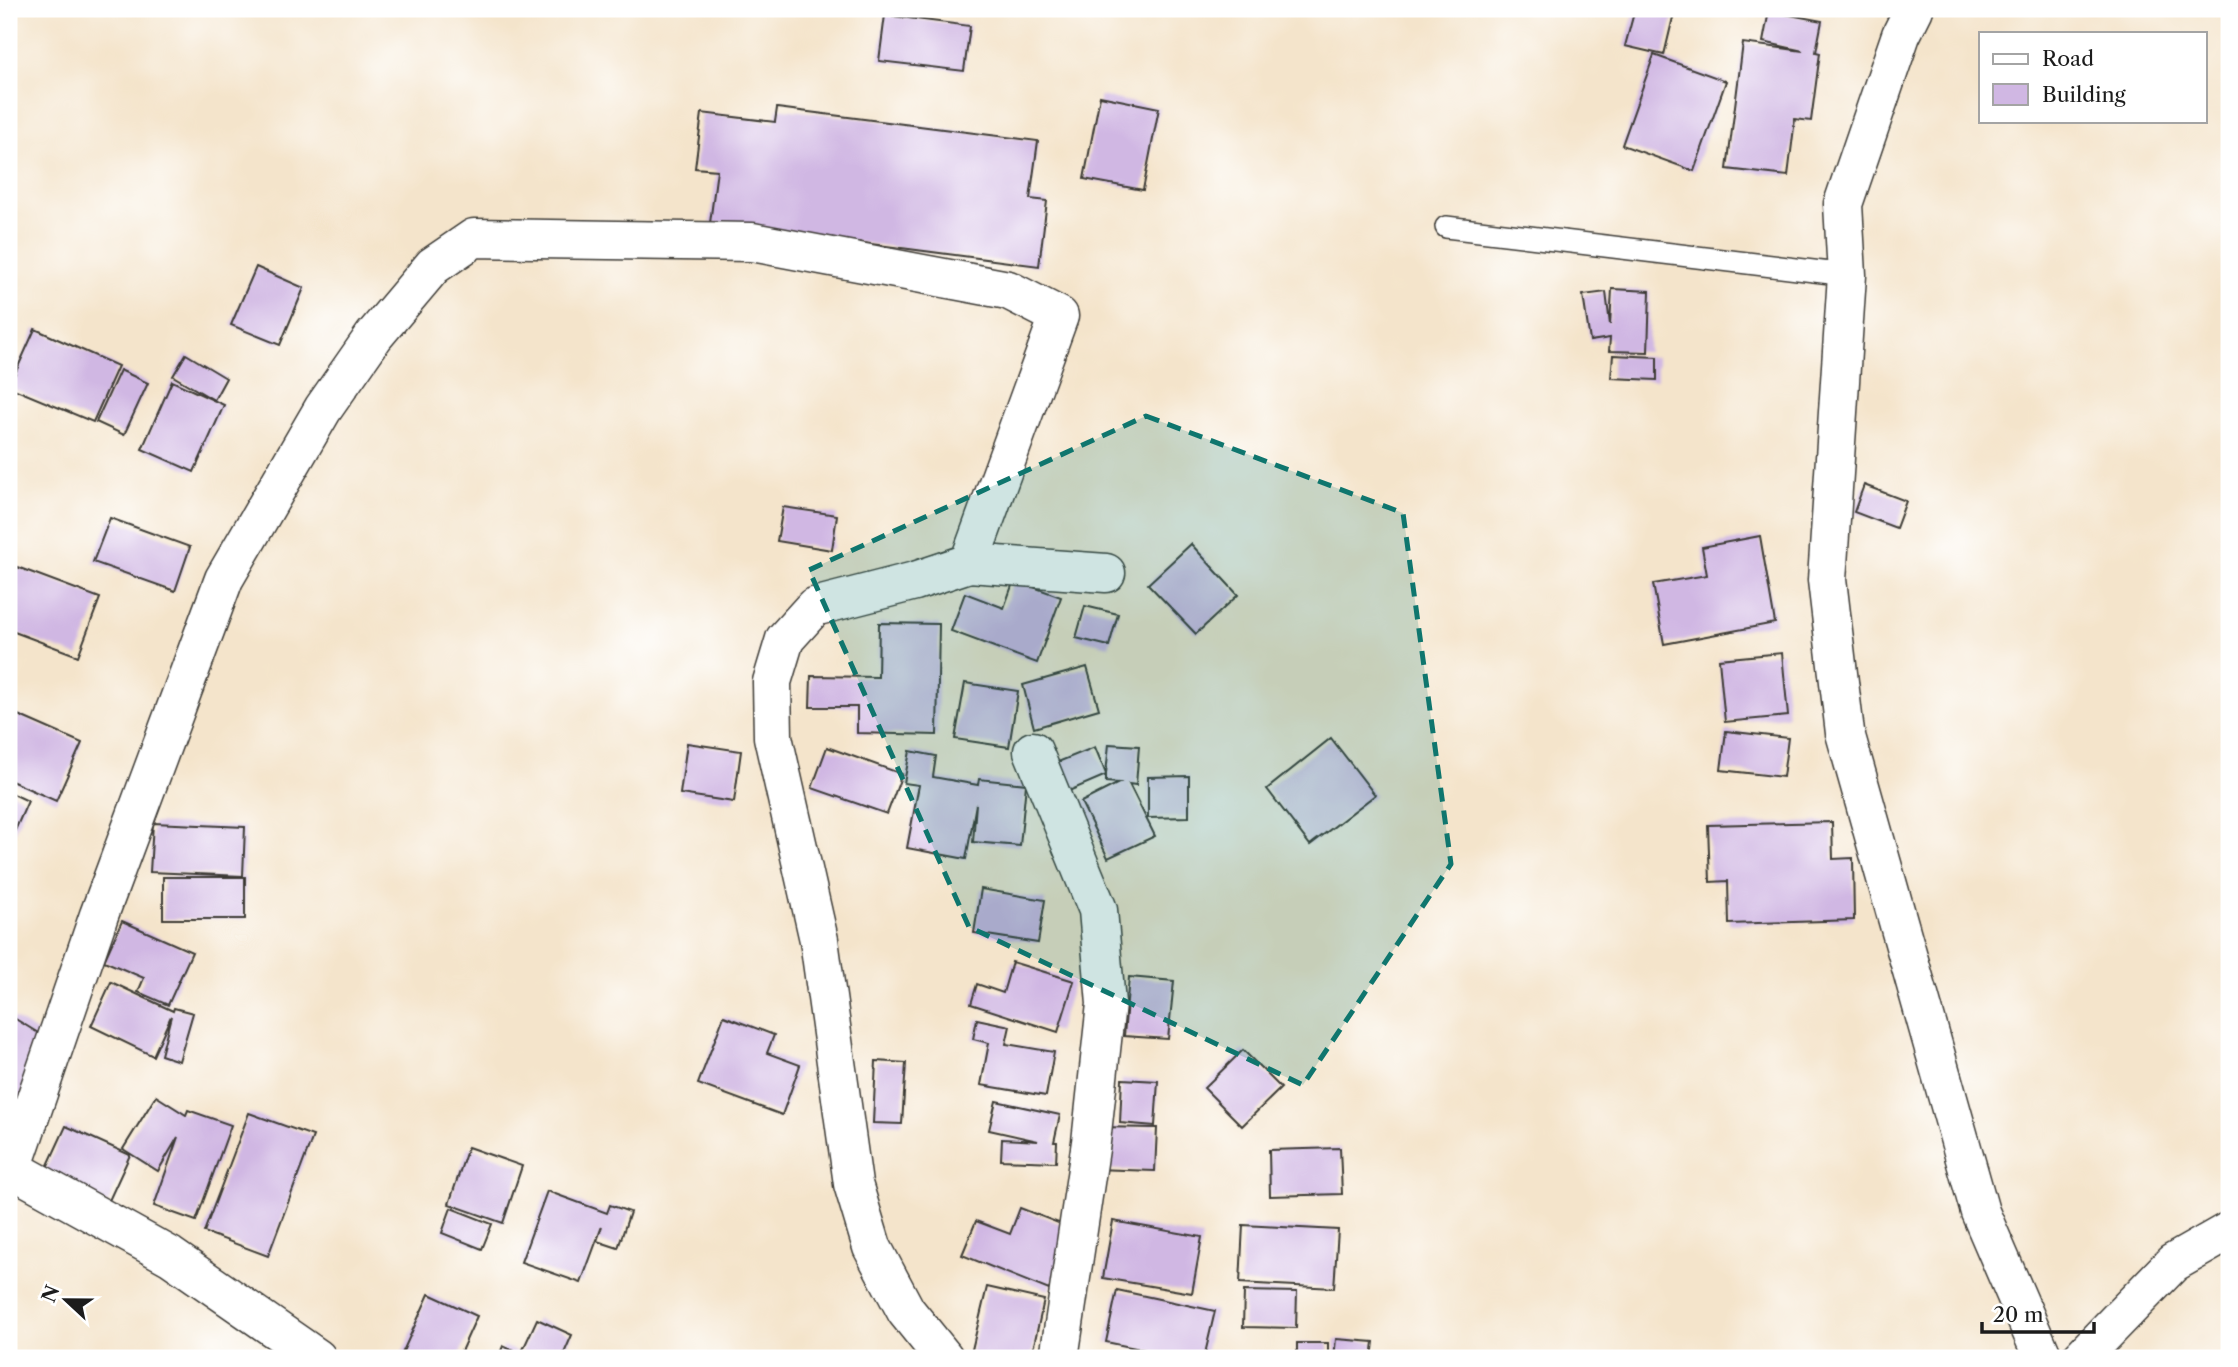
<svg xmlns="http://www.w3.org/2000/svg" width="2238" height="1367" font-family="'Libre Caslon Text',serif">
  <style>
    .building { fill: #d0b7e3 }
    .lines { fill: none; stroke-linecap: round; stroke-linejoin: round }
    .lane-casing { stroke: #3c3a36; stroke-width: 24 }
    .street-casing { stroke: #3c3a36; stroke-width: 41 }
    .lane { stroke: #fff; stroke-width: 21 }
    .street { stroke: #fff; stroke-width: 38 }
    .marked { fill: #0f766e; fill-opacity: 0.2; stroke: #0f766e; stroke-width: 5; stroke-dasharray: 14 9; stroke-linejoin: round }
  </style>
  <rect width="100%" height="100%" fill="#fff"/>
  <filter id="ink" filterUnits="userSpaceOnUse"><feTurbulence type="fractalNoise" baseFrequency=".0143" numOctaves="2"/><feDisplacementMap in="SourceGraphic" scale="14" xChannelSelector="R" yChannelSelector="G"/><feConvolveMatrix kernelMatrix="1 2 1 2 8 2 1 2 1" color-interpolation-filters="sRGB"/></filter>
  <filter id="wash" filterUnits="userSpaceOnUse"><feTurbulence type="fractalNoise" baseFrequency=".00686" numOctaves="4" result="noise"/><feDisplacementMap in="SourceGraphic" scale="28" xChannelSelector="R" yChannelSelector="G"/><feGaussianBlur stdDeviation="1.57" result="paint"/><feColorMatrix in="noise" values="0 0 0 0 0 0 0 0 0 0 0 0 0 0 0 0 0 1.4 0 .05"/><feComposite in="paint" operator="in"/></filter>
  <g filter="url(#wash)">
    <rect width="100%" height="100%" fill="#f4e4cb"/>
    <g id="blocks">
      <g class="building">
        <polygon points="1635,9 1675,9 1664,55 1625,46"/>
        <polygon points="1769,11 1822,21 1816,52 1820,53 1811,121 1795,119 1788,176 1727,169 1743,43 1803,51 1763,42"/>
        <polygon points="885,15 970,26 964,71 879,61"/>
        <polygon points="1654,55 1726,81 1694,171 1622,145"/>
        <polygon points="1100,96 1159,108 1143,190 1084,179"/>
        <polygon points="777,108 1038,141 1030,199 1047,201 1039,266 710,223 717,170 695,168 702,113 775,122"/>
        <polygon points="256,267 304,288 280,345 231,325"/>
        <polygon points="1612,289 1650,291 1648,352 1609,351 1610,338 1590,341 1583,295 1606,292 1610,325"/>
        <polygon points="35,329 118,366 93,422 9,387"/>
        <polygon points="186,354 226,378 214,400 173,376"/>
        <polygon points="1613,355 1657,357 1657,380 1611,378"/>
        <polygon points="120,370 148,383 124,435 96,422"/>
        <polygon points="172,381 224,405 194,472 142,449"/>
        <polygon points="1864,485 1906,501 1896,528 1854,512"/>
        <polygon points="783,507 837,515 832,550 777,541"/>
        <polygon points="110,518 190,547 175,591 93,562"/>
        <polygon points="1760,536 1775,623 1664,644 1653,584 1707,575 1702,547"/>
        <polygon points="1191,544 1238,595 1196,634 1148,584"/>
        <polygon points="17,567 100,598 78,656 9,630 9,590"/>
        <polygon points="1014,580 1061,597 1037,663 951,631 965,593 1004,608"/>
        <polygon points="1085,606 1118,614 1109,646 1076,638"/>
        <polygon points="879,623 939,624 937,735 857,733 857,707 810,707 811,676 878,677"/>
        <polygon points="1782,653 1788,716 1725,722 1719,659"/>
        <polygon points="1087,667 1099,709 1034,728 1023,685"/>
        <polygon points="965,683 1018,691 1009,747 955,739"/>
        <polygon points="18,715 82,743 56,801 9,780 9,735"/>
        <polygon points="1726,731 1788,738 1783,777 1721,770"/>
        <polygon points="1331,738 1375,795 1310,845 1267,789"/>
        <polygon points="687,743 741,751 734,802 680,794"/>
        <polygon points="1109,744 1139,746 1136,785 1129,784 1155,836 1108,858 1081,802 1119,783 1106,782 1106,775 1055,797 1043,768 1095,747 1106,774"/>
        <polygon points="827,747 902,774 887,814 812,788"/>
        <polygon points="910,751 936,756 933,777 978,785 979,779 1026,784 1020,846 973,842 976,804 966,859 907,848 919,785 904,783"/>
        <polygon points="1189,776 1189,817 1148,818 1148,777"/>
        <polygon points="9,792 28,801 9,844"/>
        <polygon points="1832,822 1833,859 1853,858 1854,920 1729,924 1728,881 1710,882 1708,825"/>
        <polygon points="153,823 245,827 243,876 150,872"/>
        <rect x="163" y="877" width="82" height="42"/>
        <polygon points="981,889 1045,900 1038,943 974,933"/>
        <polygon points="122,921 192,952 168,1005 138,992 144,978 104,961"/>
        <polygon points="1012,962 1074,981 1058,1032 971,1004 977,984 1003,993"/>
        <polygon points="1129,977 1174,981 1168,1039 1124,1036"/>
        <polygon points="111,982 173,1011 174,1008 193,1013 179,1061 161,1055 171,1016 153,1056 91,1026"/>
        <polygon points="9,1015 69,1052 9,1137"/>
        <polygon points="724,1016 774,1035 767,1053 800,1065 782,1115 698,1084"/>
        <polygon points="977,1019 1010,1026 1006,1044 1054,1052 1046,1096 981,1085 989,1043 973,1039"/>
        <polygon points="1243,1050 1281,1088 1242,1126 1204,1088"/>
        <polygon points="876,1061 906,1063 902,1124 873,1123"/>
        <polygon points="1122,1079 1158,1081 1155,1126 1120,1123"/>
        <polygon points="156,1096 186,1115 188,1110 231,1125 196,1221 154,1206 178,1137 158,1171 123,1149"/>
        <polygon points="996,1101 1060,1115 1054,1142 1057,1142 1056,1162 1001,1160 1002,1139 1038,1141 989,1130"/>
        <polygon points="249,1113 313,1136 268,1256 204,1232"/>
        <polygon points="66,1126 130,1155 107,1205 43,1176"/>
        <polygon points="1095,1127 1157,1128 1155,1171 1094,1169"/>
        <polygon points="468,1147 522,1166 503,1223 449,1204"/>
        <polygon points="1340,1148 1342,1194 1270,1196 1269,1150"/>
        <polygon points="547,1191 607,1213 610,1205 630,1212 618,1248 597,1241 602,1226 581,1283 521,1262"/>
        <polygon points="451,1208 492,1224 482,1249 442,1233"/>
        <polygon points="1020,1208 1074,1229 1049,1290 962,1255 976,1221 1010,1234"/>
        <polygon points="1113,1221 1202,1237 1192,1293 1103,1278"/>
        <polygon points="1243,1225 1338,1230 1334,1288 1240,1283"/>
        <polygon points="987,1287 1044,1300 1031,1358 970,1358"/>
        <polygon points="1117,1290 1215,1311 1204,1358 1164,1358 1165,1354 1106,1342"/>
        <polygon points="1244,1291 1297,1292 1296,1328 1243,1327"/>
        <polygon points="429,1294 477,1316 458,1358 400,1358"/>
        <polygon points="537,1319 572,1335 562,1358 498,1358 503,1346 521,1354"/>
        <polygon points="1336,1339 1374,1342 1372,1358 1334,1358"/>
        <rect x="1297" y="1343" width="31" height="15"/>
      </g>
    </g>
  </g>
  <g filter="url(#ink)">
    <use href="#blocks" fill-opacity="0" stroke="#3c3a36" stroke-width="2"/>
    <g class="lines">
      <g class="lane-casing">
        <polyline id="lane" points="1446,227 1847,275"/>
      </g>
      <g class="street-casing">
        <g id="street">
          <polyline points="1914,9 1901,35 1843,204 1847,275 1827,580 1845,733 1980,1212 2043,1358"/>
          <polyline points="969,563 1106,573"/>
          <polyline points="1033,751 1098,910 1106,1004 1091,1142 1059,1358"/>
          <polyline points="9,1167 170,1256 317,1358"/>
          <polyline points="12,1169 99,915 224,579 323,409 374,336 433,266 474,238 752,242 1008,290 1059,316 969,563 915,581 814,607 785,639 772,682 773,737 819,940 853,1184 872,1247 906,1311 944,1358"/>
          <polyline points="2081,1358 2173,1263 2229,1231"/>
        </g>
      </g>
      <use href="#lane" class="lane"/>
      <use href="#street" class="street"/>
    </g>
  </g>
  <path class="marked" d="M1146,416L1403,513L1451,864L1303,1085L969,927L809,570Z"/>
  <rect width="2238" height="1367" fill="none" stroke="#fff" stroke-width="35"/>
  <rect x="1979" y="32" width="228" height="91" fill="#ffffff" stroke="#a4a4a4" stroke-width="2"/>
  <rect x="1993" y="54" width="35" height="10" fill="#ffffff" stroke="#a4a4a4" stroke-width="2"/>
  <text x="2042" y="66" font-size="21" fill="#1c1c1c">Road</text>
  <rect x="1993" y="84" width="35" height="21" fill="#d0b7e3" stroke="#a4a4a4" stroke-width="2"/>
  <text x="2042" y="102" font-size="21" fill="#1c1c1c">Building</text>
  <g transform="translate(66 1300) rotate(292)" stroke="#ffffff" stroke-width="5" paint-order="stroke">
  <path d="M0-5L12 26L0 18L-12 26Z" fill="#1c1c1c"/>
  <text y="-10" font-size="19" font-weight="bold" text-anchor="middle" fill="#1c1c1c">N</text>
  </g>
  <path d="M1982 1322v10h112v-10" fill="none" stroke="#1c1c1c" stroke-width="3.5"/>
  <text x="1993" y="1322" font-size="21" fill="#1c1c1c" stroke="#ffffff" stroke-width="5" paint-order="stroke">20 m</text>
</svg>
